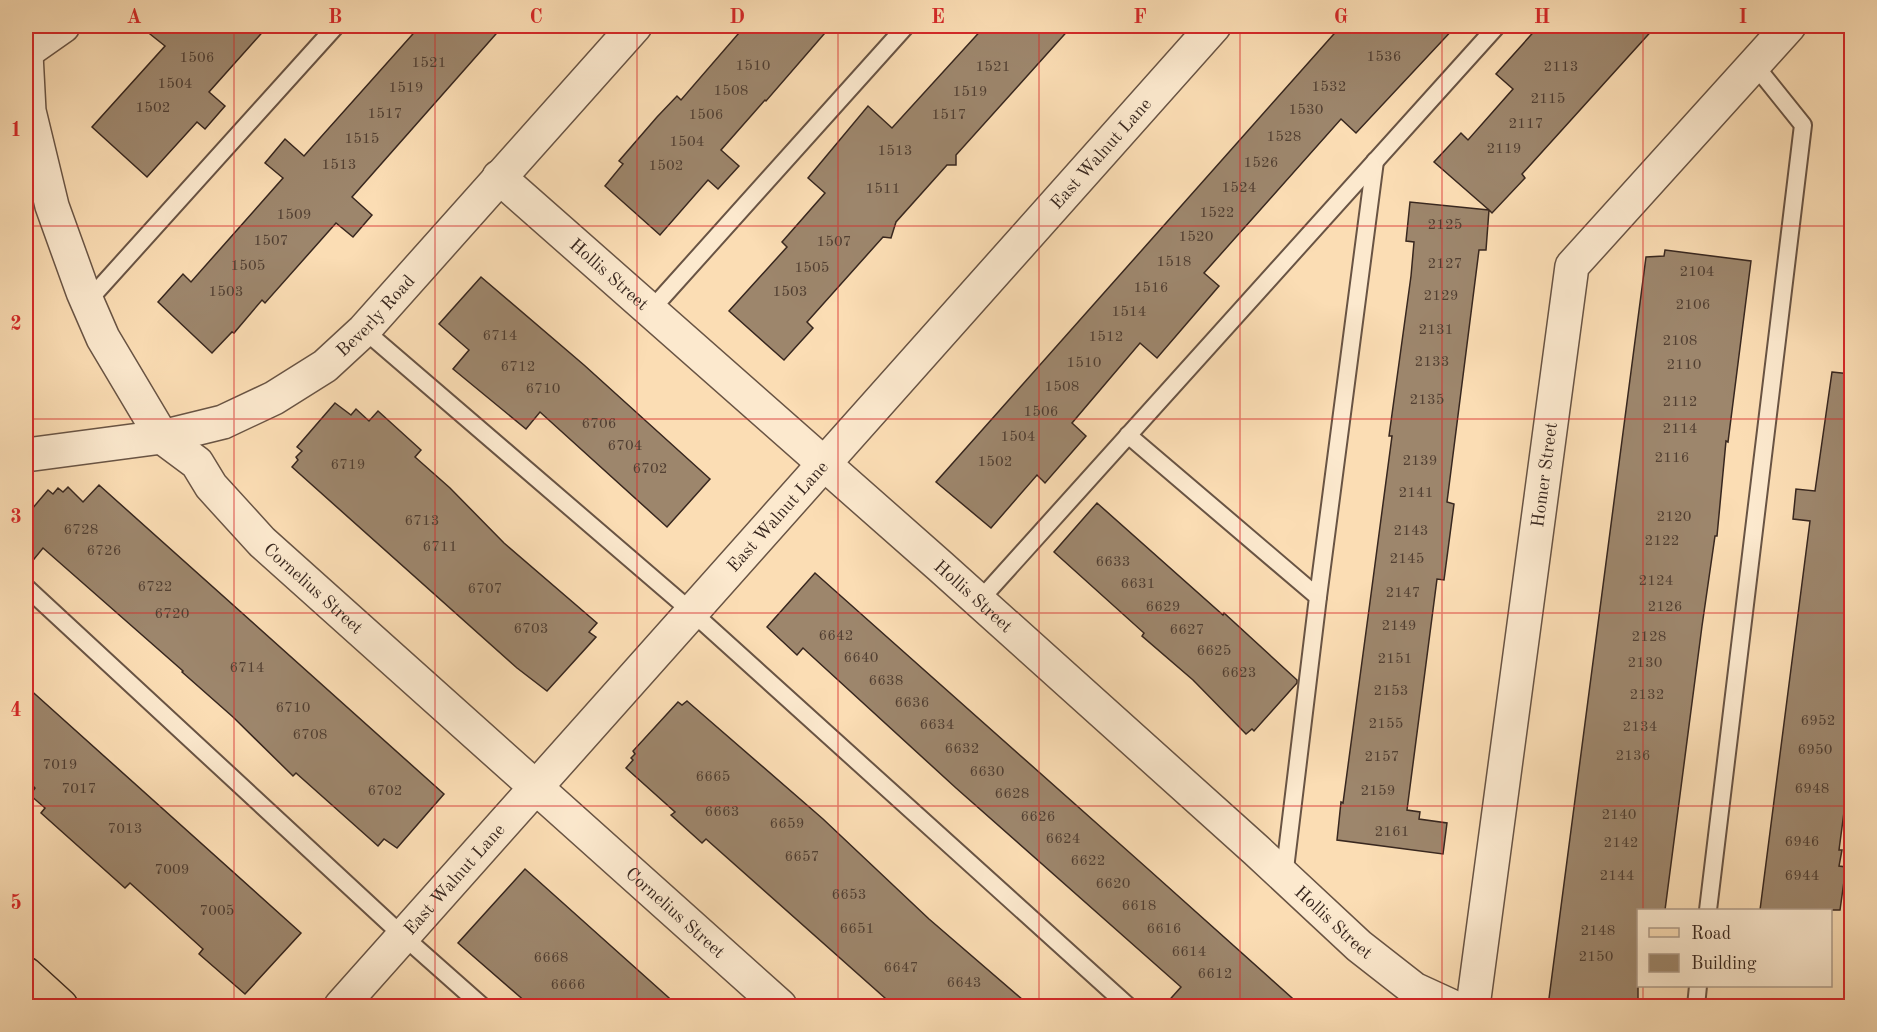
<svg xmlns="http://www.w3.org/2000/svg" width="1877" height="1032" font-family="'Old Standard TT',serif">
  <style>
    .building { fill: #9d866c; stroke: #38271f; stroke-width: 1.5 }
    .lines { fill: none; stroke-linecap: round; stroke-linejoin: round }
    .lane-casing { stroke: #695444; stroke-width: 20 }
    .street-casing { stroke: #695444; stroke-width: 36 }
    .primary-casing { stroke: #38271f; stroke-width: 36 }
    .lane { stroke: #fce9ce; stroke-width: 16 }
    .street { stroke: #fce9ce; stroke-width: 33 }
    .primary { stroke: #fbddb4; stroke-width: 33 }
    .grid { fill: none; stroke: #d62828; stroke-width: 1.5; stroke-opacity: 0.55 }
    .labels { text-anchor: middle; stroke-width: 5; stroke-linejoin: round; paint-order: stroke }
    .number-label { font-size: 15px; fill: #513f32 }
    .street-label { font-size: 18px; fill: #38271f; stroke: #fce9ce }
    .neatline { fill: none; stroke: #d62828; stroke-width: 2 }
    .grid-label { font-size: 20px; text-anchor: middle; font-weight: bold; fill: #d62828 }
  </style>
  <rect width="100%" height="100%" fill="#fbddb4"/>
  <filter id="stains"><feTurbulence type="fractalNoise" baseFrequency=".00333" numOctaves="4"/><feColorMatrix values="0 0 0 0 .2 0 0 0 0 .09 0 0 0 0 .02 0 0 0 .5 -.17"/></filter>
  <radialGradient id="worn" r=".72"><stop offset=".6" stop-color="#630" stop-opacity="0"/><stop offset="1" stop-color="#630" stop-opacity=".3"/></radialGradient>
  <g class="building">
    <polygon points="140,26 268,26 209,92 225,106 205,129 197,122 147,177 92,127 165,46"/>
    <polygon points="420,26 503,26 352,197 372,215 353,237 336,223 265,303 262,300 234,333 232,332 212,353 158,302 183,274 191,282 283,178 265,163 285,139 304,156"/>
    <polygon points="745,26 831,26 766,101 765,100 721,150 739,166 718,189 708,180 660,235 605,186 623,164 619,161 657,117 677,96 681,100"/>
    <polygon points="985,26 1072,26 956,155 956,165 947,165 896,222 891,238 883,237 807,322 813,328 784,360 729,311 787,247 782,242 825,193 808,178 868,106 892,128"/>
    <polygon points="1341,26 1456,26 1356,133 1341,119 1204,273 1219,286 1157,358 1140,343 1072,423 1086,436 1045,483 1037,475 991,528 936,482"/>
    <polygon points="1539,26 1656,26 1522,174 1525,178 1492,213 1489,210 1486,250 1479,250 1447,502 1454,504 1444,580 1437,579 1407,810 1420,812 1419,819 1447,823 1443,854 1337,840 1341,802 1343,803 1370,602 1392,436 1389,436 1411,276 1414,242 1406,241 1410,202 1489,210 1434,162 1461,133 1468,140 1513,89 1496,74"/>
    <polygon points="1665,250 1751,261 1728,442 1726,441 1717,536 1715,536 1702,626 1665,910 1638,910 1638,1006 1548,1006 1646,257 1664,256"/>
    <polygon points="481,277 584,365 710,479 667,527 540,412 526,429 453,369 469,350 439,324"/>
    <polygon points="1832,372 1851,374 1851,782 1848,782 1839,850 1842,850 1839,866 1846,867 1840,910 1760,910 1810,521 1793,519 1796,489 1815,491"/>
    <polygon points="335,403 351,415 356,409 369,421 378,411 421,450 415,457 450,488 504,543 597,623 589,632 596,637 547,691 517,668 292,467 298,460 296,457 302,451 297,447"/>
    <polygon points="99,485 444,794 397,848 384,839 378,846 296,773 293,776 233,717 182,672 183,671 43,548 26,569 26,516 48,490 53,494 58,488 63,492 68,487 83,502"/>
    <polygon points="1097,503 1223,615 1224,613 1297,680 1297,683 1254,731 1252,729 1246,734 1193,680 1142,636 1144,633 1054,552"/>
    <polygon points="815,573 1148,869 1301,1006 1164,1006 1181,987 956,788 803,648 797,655 767,627"/>
    <polygon points="26,686 301,933 245,994 199,954 203,949 130,883 125,888 41,813 45,808 30,795 35,788 26,779"/>
    <polygon points="687,701 823,819 929,919 1030,1006 894,1006 706,839 702,843 671,815 675,812 626,768 633,760 631,758 635,754 633,751 678,702 682,705"/>
    <polygon points="525,869 592,929 678,1006 541,1006 530,999 527,1003 458,943"/>
  </g>
  <g class="lines">
    <g class="lane-casing">
      <g id="lane">
        <polyline points="87,302 336,26"/>
        <polyline points="650,311 906,26"/>
        <polyline points="364,330 692,612 1128,1006"/>
        <polyline points="1128,435 1318,597 1284,877"/>
        <polyline points="26,587 403,936 482,1006"/>
        <polyline points="1318,597 1375,161"/>
        <polyline points="979,601 1497,26"/>
        <polyline points="1708,910 1803,125 1754,64"/>
        <polyline points="1696,1006 1698,986"/>
      </g>
    </g>
    <g class="street-casing">
      <g id="street">
        <polyline points="26,52 63,26"/>
        <path id="s1" d="M26,54L29,111L52,206L83,292L103,338L162,437L197,463L211,486L262,542L780,1006"/>
        <path id="s2" d="M499,177L940,566L1256,850L1359,946L1414,989L1451,1006"/>
        <path id="s3" d="M26,455L162,437L223,422L274,398L325,366L364,330L635,26"/>
        <path id="s4" d="M341,1006L1214,26"/>
        <path id="s5" d="M1473,1006L1572,266L1789,26"/>
      </g>
    </g>
    <g class="primary-casing">
      <polyline id="primary" points="26,974 61,1006"/>
    </g>
    <use href="#lane" class="lane"/>
    <use href="#street" class="street"/>
    <use href="#primary" class="primary"/>
  </g>
  <path class="grid" d="M234,26V1006M435,26V1006M637,26V1006M838,26V1006M1039,26V1006M1240,26V1006M1442,26V1006M1643,26V910M26,226H1852M26,419H1852M26,613H1852M26,806H1852M1643,986V1006"/>
  <g class="labels">
    <g class="number-label">
      <text x="1384" y="61">1536</text>
      <text x="197" y="62">1506</text>
      <text x="429" y="67">1521</text>
      <text x="753" y="70">1510</text>
      <text x="993" y="71">1521</text>
      <text x="1561" y="71">2113</text>
      <text x="175" y="88">1504</text>
      <text x="1329" y="91">1532</text>
      <text x="406" y="92">1519</text>
      <text x="731" y="95">1508</text>
      <text x="970" y="96">1519</text>
      <text x="1548" y="103">2115</text>
      <text x="153" y="112">1502</text>
      <text x="1306" y="114">1530</text>
      <text x="385" y="118">1517</text>
      <text x="706" y="119">1506</text>
      <text x="949" y="119">1517</text>
      <text x="1526" y="128">2117</text>
      <text x="1284" y="141">1528</text>
      <text x="362" y="143">1515</text>
      <text x="687" y="146">1504</text>
      <text x="1504" y="153">2119</text>
      <text x="895" y="155">1513</text>
      <text x="1261" y="167">1526</text>
      <text x="339" y="169">1513</text>
      <text x="666" y="170">1502</text>
      <text x="1239" y="192">1524</text>
      <text x="883" y="193">1511</text>
      <text x="1217" y="217">1522</text>
      <text x="294" y="219">1509</text>
      <text x="1445" y="229">2125</text>
      <text x="1196" y="241">1520</text>
      <text x="271" y="245">1507</text>
      <text x="834" y="246">1507</text>
      <text x="1174" y="266">1518</text>
      <text x="1445" y="268">2127</text>
      <text x="248" y="270">1505</text>
      <text x="812" y="272">1505</text>
      <text x="1697" y="276">2104</text>
      <text x="1151" y="292">1516</text>
      <text x="226" y="296">1503</text>
      <text x="790" y="296">1503</text>
      <text x="1441" y="300">2129</text>
      <text x="1693" y="309">2106</text>
      <text x="1129" y="316">1514</text>
      <text x="1436" y="334">2131</text>
      <text x="500" y="340">6714</text>
      <text x="1106" y="341">1512</text>
      <text x="1680" y="345">2108</text>
      <text x="1432" y="366">2133</text>
      <text x="1084" y="367">1510</text>
      <text x="1684" y="369">2110</text>
      <text x="518" y="371">6712</text>
      <text x="1062" y="391">1508</text>
      <text x="543" y="393">6710</text>
      <text x="1427" y="404">2135</text>
      <text x="1680" y="406">2112</text>
      <text x="1041" y="416">1506</text>
      <text x="599" y="428">6706</text>
      <text x="1680" y="433">2114</text>
      <text x="1018" y="441">1504</text>
      <text x="625" y="450">6704</text>
      <text x="1672" y="462">2116</text>
      <text x="1420" y="465">2139</text>
      <text x="995" y="466">1502</text>
      <text x="348" y="469">6719</text>
      <text x="650" y="473">6702</text>
      <text x="1416" y="497">2141</text>
      <text x="1674" y="521">2120</text>
      <text x="422" y="525">6713</text>
      <text x="81" y="534">6728</text>
      <text x="1411" y="535">2143</text>
      <text x="1662" y="545">2122</text>
      <text x="440" y="551">6711</text>
      <text x="104" y="555">6726</text>
      <text x="1407" y="563">2145</text>
      <text x="1113" y="566">6633</text>
      <text x="1656" y="585">2124</text>
      <text x="1138" y="588">6631</text>
      <text x="155" y="591">6722</text>
      <text x="485" y="593">6707</text>
      <text x="1403" y="597">2147</text>
      <text x="1163" y="611">6629</text>
      <text x="1665" y="611">2126</text>
      <text x="172" y="618">6720</text>
      <text x="1399" y="630">2149</text>
      <text x="531" y="633">6703</text>
      <text x="1187" y="634">6627</text>
      <text x="836" y="640">6642</text>
      <text x="1649" y="641">2128</text>
      <text x="1214" y="655">6625</text>
      <text x="861" y="662">6640</text>
      <text x="1395" y="663">2151</text>
      <text x="1645" y="667">2130</text>
      <text x="247" y="672">6714</text>
      <text x="1239" y="677">6623</text>
      <text x="886" y="685">6638</text>
      <text x="1391" y="695">2153</text>
      <text x="1647" y="699">2132</text>
      <text x="912" y="707">6636</text>
      <text x="293" y="712">6710</text>
      <text x="1818" y="725">6952</text>
      <text x="1386" y="728">2155</text>
      <text x="937" y="729">6634</text>
      <text x="1640" y="731">2134</text>
      <text x="310" y="739">6708</text>
      <text x="962" y="753">6632</text>
      <text x="1815" y="754">6950</text>
      <text x="1633" y="760">2136</text>
      <text x="1382" y="761">2157</text>
      <text x="60" y="769">7019</text>
      <text x="987" y="776">6630</text>
      <text x="713" y="781">6665</text>
      <text x="79" y="793">7017</text>
      <text x="1812" y="793">6948</text>
      <text x="385" y="795">6702</text>
      <text x="1378" y="795">2159</text>
      <text x="1012" y="798">6628</text>
      <text x="722" y="816">6663</text>
      <text x="1619" y="819">2140</text>
      <text x="1038" y="821">6626</text>
      <text x="787" y="828">6659</text>
      <text x="125" y="833">7013</text>
      <text x="1392" y="836">2161</text>
      <text x="1063" y="843">6624</text>
      <text x="1802" y="846">6946</text>
      <text x="1621" y="847">2142</text>
      <text x="802" y="861">6657</text>
      <text x="1088" y="865">6622</text>
      <text x="172" y="874">7009</text>
      <text x="1617" y="880">2144</text>
      <text x="1802" y="880">6944</text>
      <text x="1113" y="888">6620</text>
      <text x="849" y="899">6653</text>
      <text x="1139" y="910">6618</text>
      <text x="217" y="915">7005</text>
      <text x="857" y="933">6651</text>
      <text x="1164" y="933">6616</text>
      <text x="1598" y="935">2148</text>
      <text x="1189" y="956">6614</text>
      <text x="1596" y="961">2150</text>
      <text x="551" y="962">6668</text>
      <text x="901" y="972">6647</text>
      <text x="1215" y="978">6612</text>
      <text x="964" y="987">6643</text>
      <text x="568" y="989">6666</text>
    </g>
    <g class="street-label">
      <text dy="6" stroke="none"><textPath href="#s4" startOffset="1142">East Walnut Lane</textPath></text>
      <text dy="6" stroke="none"><textPath href="#s2" startOffset="147">Hollis Street</textPath></text>
      <text dy="6" stroke="none"><textPath href="#s3" startOffset="388">Beverly Road</textPath></text>
      <text dy="6" stroke="none"><textPath href="#s5" startOffset="536">Homer Street</textPath></text>
      <text dy="6" stroke="none"><textPath href="#s4" startOffset="656">East Walnut Lane</textPath></text>
      <text dy="6" stroke="none"><textPath href="#s1" startOffset="627">Cornelius Street</textPath></text>
      <text dy="6" stroke="none"><textPath href="#s2" startOffset="633">Hollis Street</textPath></text>
      <text dy="6" stroke="none"><textPath href="#s4" startOffset="170">East Walnut Lane</textPath></text>
      <text dy="6" stroke="none"><textPath href="#s1" startOffset="1113">Cornelius Street</textPath></text>
      <text dy="6" stroke="none"><textPath href="#s2" startOffset="1119">Hollis Street</textPath></text>
    </g>
  </g>
  <rect width="1877" height="1032" fill="none" stroke="#fbddb4" stroke-width="66"/>
  <rect x="1637" y="909" width="195" height="78" fill="#fce9ce" stroke="#ae9b88" stroke-width="1.5"/>
  <rect x="1649" y="928" width="30" height="9" fill="#fbddb4" stroke="#ae9b88" stroke-width="1.5"/>
  <text x="1691" y="939" font-size="18" fill="#38271f">Road</text>
  <rect x="1649" y="954" width="30" height="18" fill="#9d866c" stroke="#ae9b88" stroke-width="1.5"/>
  <text x="1691" y="969" font-size="18" fill="#38271f">Building</text>
  <rect x="33" y="33" width="1811" height="966" class="neatline"/>
  <g class="grid-label">
    <text x="134" y="23">A</text>
    <text x="335" y="23">B</text>
    <text x="536" y="23">C</text>
    <text x="737" y="23">D</text>
    <text x="938" y="23">E</text>
    <text x="1140" y="23">F</text>
    <text x="1341" y="23">G</text>
    <text x="1542" y="23">H</text>
    <text x="1743" y="23">I</text>
    <text x="16" y="136">1</text>
    <text x="16" y="330">2</text>
    <text x="16" y="523">3</text>
    <text x="16" y="716">4</text>
    <text x="16" y="909">5</text>
  </g>
  <rect width="100%" height="100%" filter="url(#stains)"/>
  <rect width="100%" height="100%" fill="url(#worn)"/>
</svg>
